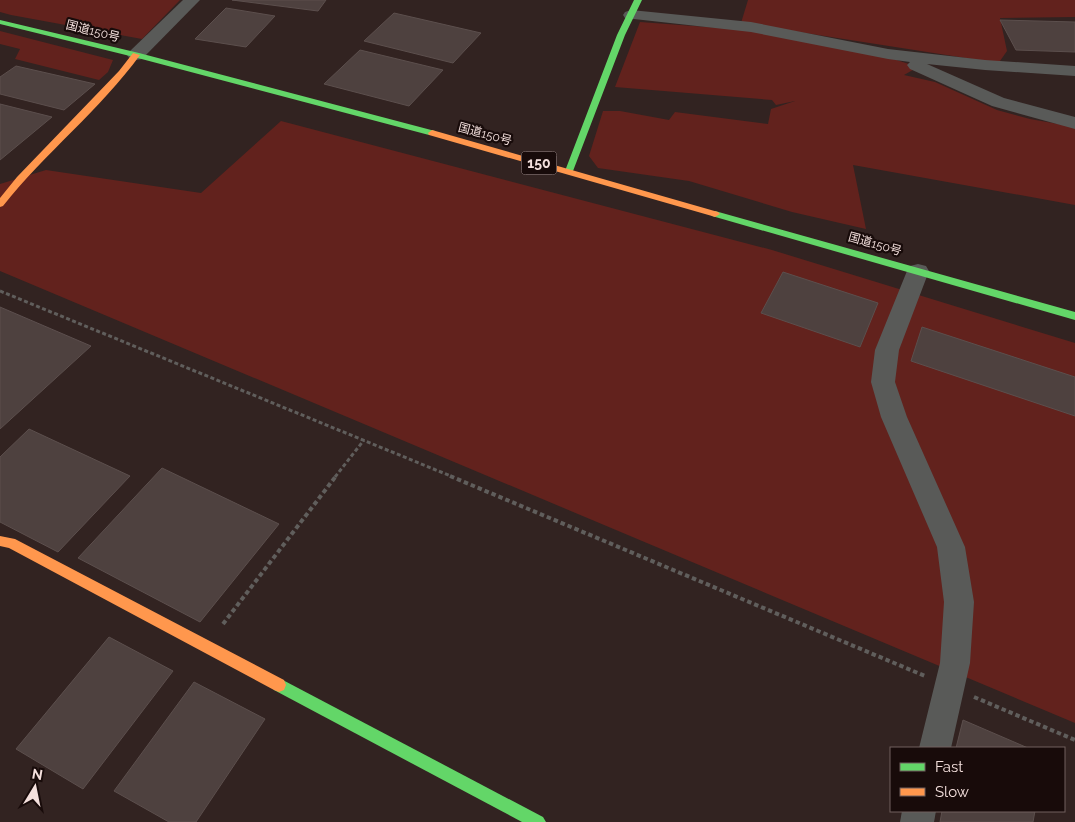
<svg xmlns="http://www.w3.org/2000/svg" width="1075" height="822" font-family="Raleway,'Noto Sans JP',sans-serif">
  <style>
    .green { fill: #62221d }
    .building { fill: #4e413f; stroke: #5c4f4d }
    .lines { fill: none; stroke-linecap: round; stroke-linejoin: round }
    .path-far1 { stroke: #605e5c; stroke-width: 3; stroke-dasharray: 4 2.5; stroke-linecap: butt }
    .path { stroke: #605e5c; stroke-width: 4; stroke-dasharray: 4.5 3; stroke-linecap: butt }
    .street { fill: #595a58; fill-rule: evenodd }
    .fast { fill: #63d668; fill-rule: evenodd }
    .slow { fill: #ff974d; fill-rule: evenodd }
    .labels { text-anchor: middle; stroke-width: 4.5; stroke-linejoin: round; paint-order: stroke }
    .far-street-label { font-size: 12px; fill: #f4e0dd; stroke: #180b0a }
    .shield { fill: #180b0a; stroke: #b2a09e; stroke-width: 1 }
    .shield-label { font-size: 14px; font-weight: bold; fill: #f4e0dd }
  </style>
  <rect width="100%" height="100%" fill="#322321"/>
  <g class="green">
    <polygon points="0,0 180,0 142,39 11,15 0,12"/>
    <polygon points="748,0 1075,0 1075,17 1000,18 1007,51 1000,61 985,61 741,23"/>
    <polygon points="640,22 761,31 869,51 918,67 904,75 935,82 997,110 1030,119 1075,127 1075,205 853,165 866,229 792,212 689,181 598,168 589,156 603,111 620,111 669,120 675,112 768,124 771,109 795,101 776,105 772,100 615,87"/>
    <polygon points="0,31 113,60 108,72 99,80 15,59 20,49 0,44"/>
    <polygon points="281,121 772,250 1075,343 1075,723 0,271 0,184 46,170 201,193"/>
  </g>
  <g class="building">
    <polygon points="232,0 326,0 318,11"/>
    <polygon points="226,8 275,16 246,47 195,39"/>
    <polygon points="394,13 481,33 453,63 364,41"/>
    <polygon points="1000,20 1075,22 1075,52 1016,50"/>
    <polygon points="360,50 443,70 409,106 324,84"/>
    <polygon points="16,66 95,84 64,110 0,94 0,77"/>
    <polygon points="0,104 52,117 0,160"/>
    <polygon points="783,272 878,303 860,347 761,313"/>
    <polygon points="0,307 91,346 0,429"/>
    <polygon points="922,327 1075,377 1075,416 911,361"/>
    <polygon points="29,429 130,476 58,552 0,522 0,457"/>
    <polygon points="162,468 279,524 200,622 78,558"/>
    <polygon points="109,637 173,671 83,789 16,749"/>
    <polygon points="194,682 265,719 196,822 169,822 114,791"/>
    <polygon points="963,720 1028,748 956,748"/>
    <polygon points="942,811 1035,811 1033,822 940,822"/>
  </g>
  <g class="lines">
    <g class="path-far1">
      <polyline points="0,291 453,477"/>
      <polyline points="335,477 364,440"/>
    </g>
    <g class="path">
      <polyline points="450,476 925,676"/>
      <polyline points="223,624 336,476"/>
      <polyline points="974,697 1075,740"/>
    </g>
    <g class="street">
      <polygon points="183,0 200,0 142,59 136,60 130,59 127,55 130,51"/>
      <polygon points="631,10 751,22 888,49 985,60 1075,66 1075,76 985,70 927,64 1004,98 1075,117 1075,129 992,106 910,69 907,65 910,62 888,59 751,32 625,18 623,15 625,12"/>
      <polygon points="918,264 926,266 929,271 899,350 895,382 907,417 965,547 974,602 970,663 951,748 919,748 940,663 944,602 937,547 881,417 871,382 875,350 907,271 910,266"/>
      <polygon points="902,811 936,811 934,822 900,822"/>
    </g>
    <g class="fast">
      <polygon points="634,0 642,0 625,35 573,171 572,173 566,173 565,171 617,35"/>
      <polygon points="0,20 139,53 435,131 436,133 435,135 429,135 134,57 0,24"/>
      <polygon points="715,211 1075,312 1075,320 712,216 710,214"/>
      <polygon points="279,678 543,817 546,822 522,822 274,690 272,685 274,680"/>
    </g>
    <g class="slow">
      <path d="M133,53L140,55C100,110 45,153 3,206L0,207V198L17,177L119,71Z"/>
      <polygon points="432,130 718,212 720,214 715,217 712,216 429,135 428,133"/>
      <polygon points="0,536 15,539 284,680 286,685 284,690 279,692 274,690 9,548 0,546"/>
    </g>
  </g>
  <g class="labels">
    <g class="far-street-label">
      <text transform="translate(93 31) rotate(14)" y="4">国道150号</text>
      <text transform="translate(485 134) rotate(15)" y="4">国道150号</text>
      <text transform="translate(875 244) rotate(16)" y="4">国道150号</text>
    </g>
    <rect class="shield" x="521.5" y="151.5" width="35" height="23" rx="4"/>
    <g class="shield-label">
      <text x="539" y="168">150</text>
    </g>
  </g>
  <rect x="890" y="747" width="175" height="65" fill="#180b0a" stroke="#70605e"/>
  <rect x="900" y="763" width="25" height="8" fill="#63d668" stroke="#70605e"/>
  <text x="935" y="772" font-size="15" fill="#f4e0dd">Fast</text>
  <rect x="900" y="788" width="25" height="8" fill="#ff974d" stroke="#70605e"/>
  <text x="935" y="797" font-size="15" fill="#f4e0dd">Slow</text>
  <g transform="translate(35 787) rotate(10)" stroke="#180b0a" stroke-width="4" paint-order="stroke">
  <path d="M0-4L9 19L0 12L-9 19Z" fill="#f4e0dd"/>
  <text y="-8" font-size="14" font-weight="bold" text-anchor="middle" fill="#f4e0dd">N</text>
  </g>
</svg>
